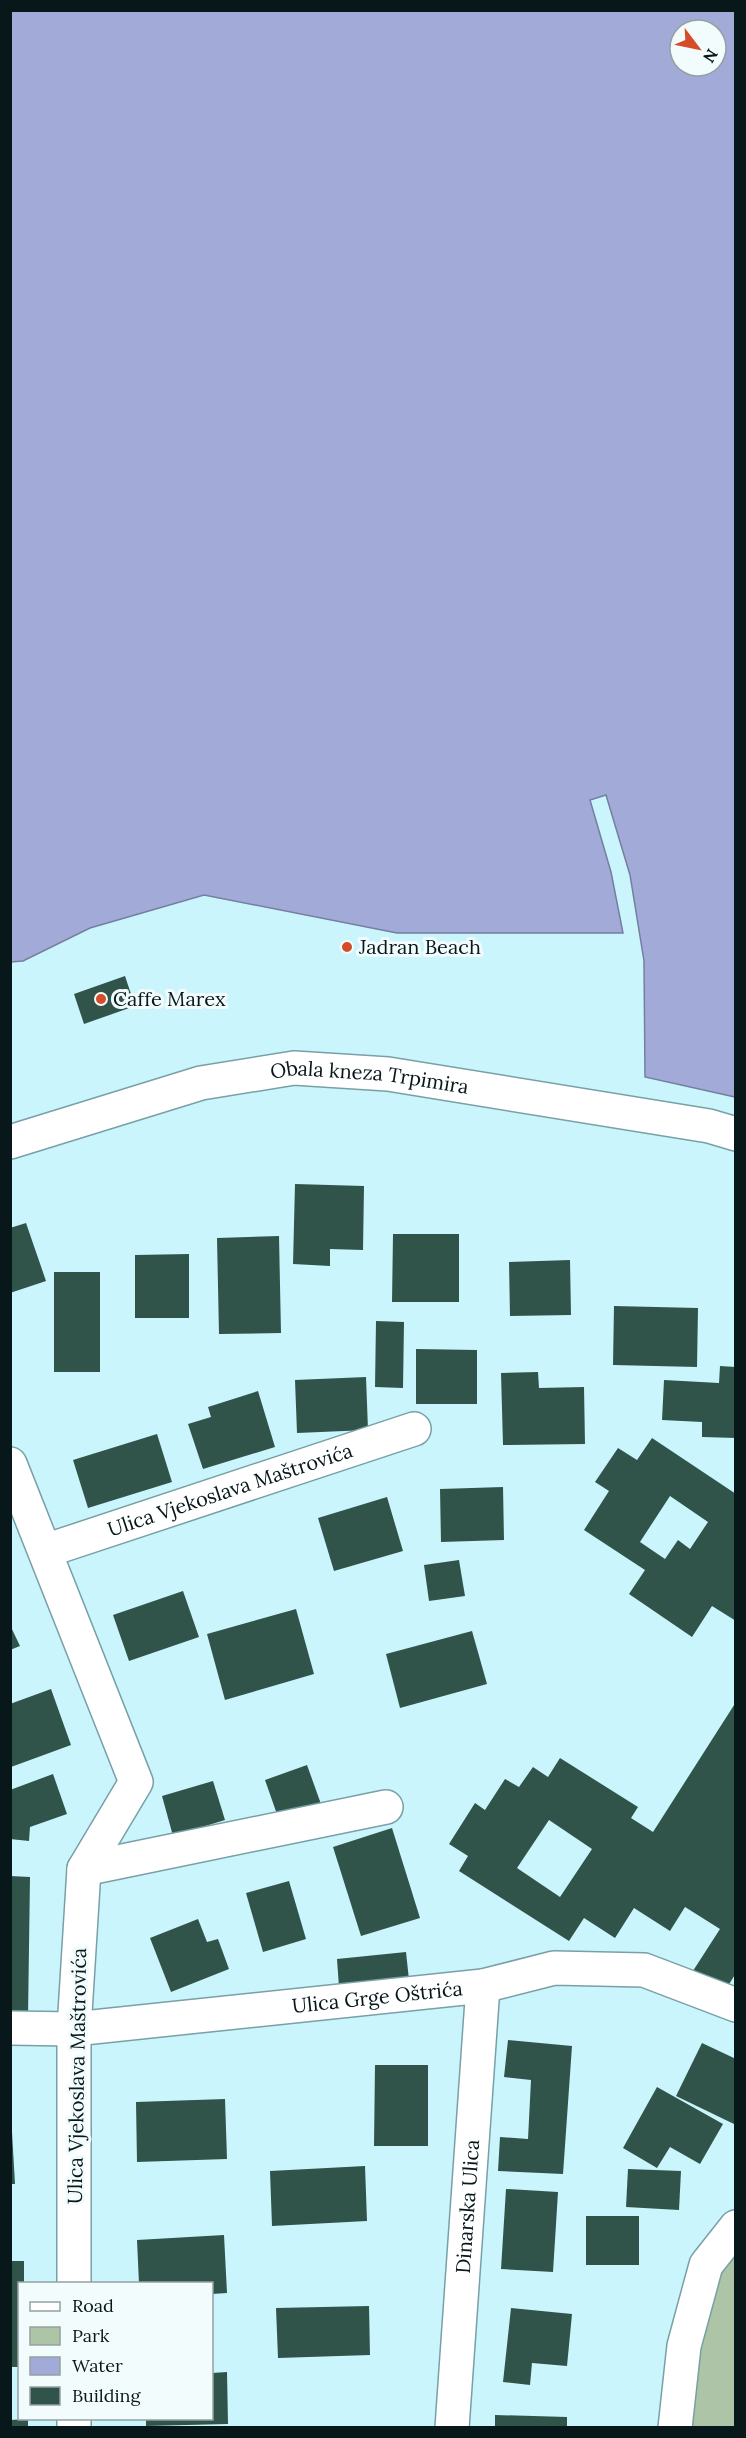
<svg xmlns="http://www.w3.org/2000/svg" width="746" height="2438" font-family="Lora,serif">
  <style>
    .green { fill: #adc4a6 }
    .water { fill: #a2abd8; stroke: #747f9f; stroke-width: 1.5; fill-rule: evenodd }
    .building { fill: #31544a; fill-rule: evenodd }
    .lines { fill: none; stroke-linecap: round; stroke-linejoin: round }
    .minor-casing { stroke: #78a0a6; stroke-width: 36 }
    .tertiary-casing { stroke: #78a0a6; stroke-width: 36 }
    .minor { stroke: #fff; stroke-width: 33 }
    .tertiary { stroke: #fff; stroke-width: 33 }
    .poi-dot { fill: #d54c28; stroke: #f3fcfd; stroke-width: 2 }
    .labels { text-anchor: middle; stroke-width: 6; stroke-linejoin: round; paint-order: stroke }
    .poi-label { font-size: 20px; fill: #07171a; stroke: #f3fcfd; text-anchor: start }
    .street-label { font-size: 20px; fill: #07171a; stroke: #f3fcfd }
  </style>
  <rect width="100%" height="100%" fill="#cbf5fc"/>
  <polygon class="green" points="735,2227 735,2427 675,2428 684,2346"/>
  <path class="water" d="M11,10L735,11V1097L645,1077L644,961L630,875L606,795L590,800L611,872L623,933H397L204,895L90,928L23,961L11,962ZM680,30H716V66H680Z"/>
  <g class="building">
    <polygon points="125,976 135,1006 84,1024 74,994"/>
    <polygon points="295,1184 364,1186 363,1250 330,1249 330,1266 293,1264"/>
    <polygon points="26,1223 46,1281 10,1293 10,1228"/>
    <polygon points="393,1234 459,1234 459,1302 392,1302"/>
    <polygon points="279,1236 281,1333 219,1334 217,1238"/>
    <polygon points="189,1254 189,1318 135,1318 135,1255"/>
    <polygon points="570,1260 571,1315 510,1316 509,1262"/>
    <rect x="54" y="1272" width="46" height="100"/>
    <polygon points="614,1306 698,1308 697,1367 613,1365"/>
    <polygon points="376,1321 404,1322 403,1388 375,1387"/>
    <polygon points="416,1349 477,1350 477,1404 416,1404"/>
    <polygon points="720,1366 736,1367 736,1438 702,1437 702,1422 662,1420 664,1380 719,1383"/>
    <polygon points="538,1372 539,1388 584,1387 585,1444 503,1445 501,1373"/>
    <polygon points="366,1377 368,1430 297,1433 295,1380"/>
    <polygon points="258,1391 275,1447 203,1469 188,1424 211,1417 208,1407"/>
    <polygon points="157,1434 172,1482 88,1508 73,1460"/>
    <path d="M652,1438L736,1494V1621L712,1606L692,1637L629,1594L645,1570L584,1530L609,1491L595,1482L618,1448L637,1460ZM670,1496L708,1522L690,1549L678,1540L665,1559L640,1542Z"/>
    <polygon points="503,1487 504,1540 441,1542 440,1489"/>
    <polygon points="387,1497 403,1551 334,1571 318,1518"/>
    <polygon points="459,1560 465,1596 429,1601 424,1565"/>
    <polygon points="183,1591 199,1637 129,1661 113,1615"/>
    <polygon points="296,1609 314,1674 225,1700 207,1634"/>
    <polygon points="10,1625 20,1646 10,1650"/>
    <polygon points="472,1631 487,1684 400,1708 386,1654"/>
    <polygon points="51,1689 71,1745 11,1767 10,1704"/>
    <path d="M736,1702V1973L723,1994L691,1974L720,1929L685,1907L670,1931L634,1908L615,1938L584,1918L569,1941L459,1871L468,1856L449,1844L475,1803L485,1810L505,1779L519,1787L533,1767L548,1777L560,1758L638,1807L631,1818L653,1832ZM549,1820L592,1849L560,1897L517,1868Z"/>
    <polygon points="307,1765 321,1804 279,1820 265,1780"/>
    <polygon points="53,1774 67,1814 30,1827 29,1841 10,1839 10,1790"/>
    <polygon points="213,1781 225,1820 173,1836 162,1796"/>
    <polygon points="392,1828 420,1918 361,1936 333,1847"/>
    <polygon points="10,1876 30,1877 28,2017 10,2016"/>
    <polygon points="289,1881 306,1939 263,1952 246,1893"/>
    <polygon points="198,1919 207,1942 218,1939 229,1969 171,1992 150,1938"/>
    <polygon points="406,1952 409,1980 339,1987 337,1959"/>
    <polygon points="508,2040 572,2046 563,2174 498,2171 500,2137 528,2139 531,2080 504,2077"/>
    <polygon points="702,2043 736,2059 736,2125 676,2096"/>
    <polygon points="375,2065 428,2065 428,2146 374,2146"/>
    <polygon points="657,2087 723,2124 700,2164 670,2147 657,2168 623,2148"/>
    <polygon points="225,2099 227,2159 137,2162 136,2102"/>
    <polygon points="10,2132 12,2132 15,2184 10,2184"/>
    <polygon points="365,2166 367,2221 272,2226 270,2171"/>
    <polygon points="628,2169 681,2171 679,2210 626,2207"/>
    <polygon points="506,2189 558,2192 553,2272 501,2269"/>
    <rect x="586" y="2216" width="53" height="49"/>
    <polygon points="224,2235 227,2293 212,2294 212,2284 139,2284 137,2240"/>
    <polygon points="10,2261 24,2261 24,2284 20,2284 20,2367 10,2367"/>
    <polygon points="369,2306 370,2355 278,2358 276,2308"/>
    <polygon points="511,2308 572,2314 567,2366 532,2363 530,2385 503,2382"/>
    <polygon points="227,2372 228,2424 146,2426 146,2418 212,2418 212,2373"/>
    <polygon points="495,2415 567,2417 567,2428 495,2428"/>
    <polygon points="28,2419 28,2428 10,2428 10,2420"/>
  </g>
  <g class="lines">
    <g class="minor-casing">
      <g id="minor">
        <polyline points="10,1464 136,1782 84,1869 74,2029 74,2284"/>
        <path id="s1" d="M45,1551L414,1429"/>
        <polyline points="84,1869 386,1807"/>
        <path id="s2" d="M10,2028L74,2029L483,1986L554,1968L644,1970L736,2005"/>
        <polyline points="74,2428 74,2418"/>
        <path id="s3" d="M452,2428L483,1986"/>
        <polyline points="675,2428 684,2346 706,2265 736,2227"/>
      </g>
    </g>
    <g class="tertiary-casing">
      <g id="tertiary">
        <path id="s4" d="M10,1142L201,1083L294,1068L388,1074L709,1126L736,1134"/>
      </g>
    </g>
    <use href="#minor" class="minor"/>
    <use href="#tertiary" class="tertiary"/>
  </g>
  <g class="poi-dot">
    <circle cx="347" cy="947" r="6"/>
    <circle cx="101" cy="999" r="6"/>
  </g>
  <g class="labels">
    <g class="poi-label">
      <text x="359" y="954">Jadran Beach</text>
      <text x="113" y="1006">Caffe Marex</text>
    </g>
    <g class="street-label">
      <text dy="7" stroke="none"><textPath href="#s4" startOffset="370">Obala kneza Trpimira</textPath></text>
      <text dy="7" stroke="none"><textPath href="#s1" startOffset="195">Ulica Vjekoslava Maštrovića</textPath></text>
      <text dy="7" stroke="none"><textPath href="#s2" startOffset="369">Ulica Grge Oštrića</textPath></text>
      <text transform="translate(77 2076) rotate(-89)" y="7">Ulica Vjekoslava Maštrovića</text>
      <text dy="7" stroke="none"><textPath href="#s3" startOffset="222">Dinarska Ulica</textPath></text>
    </g>
  </g>
  <rect width="746" height="2438" fill="none" stroke="#07171a" stroke-width="24"/>
  <rect x="18" y="2282" width="195" height="138" fill="#f3fcfd" stroke="#95a0a2" stroke-width="1.5"/>
  <rect x="30" y="2302" width="30" height="9" fill="#ffffff" stroke="#95a0a2" stroke-width="1.5"/>
  <text x="72" y="2312" font-size="18" fill="#07171a">Road</text>
  <rect x="30" y="2327" width="30" height="18" fill="#adc4a6" stroke="#95a0a2" stroke-width="1.5"/>
  <text x="72" y="2342" font-size="18" fill="#07171a">Park</text>
  <rect x="30" y="2357" width="30" height="18" fill="#a2abd8" stroke="#95a0a2" stroke-width="1.5"/>
  <text x="72" y="2372" font-size="18" fill="#07171a">Water</text>
  <rect x="30" y="2387" width="30" height="18" fill="#31544a" stroke="#95a0a2" stroke-width="1.5"/>
  <text x="72" y="2402" font-size="18" fill="#07171a">Building</text>
  <g transform="translate(698 48) rotate(122)"><circle r="28" fill="#f3fcfd" stroke="#95a0a2" stroke-width="1.5"/>
  <path d="M0-4.5L10 22L0 15L-10 22Z" fill="#d54c28"/>
  <text y="-9" font-size="16" font-weight="bold" text-anchor="middle" fill="#07171a">N</text>
  </g>
</svg>
